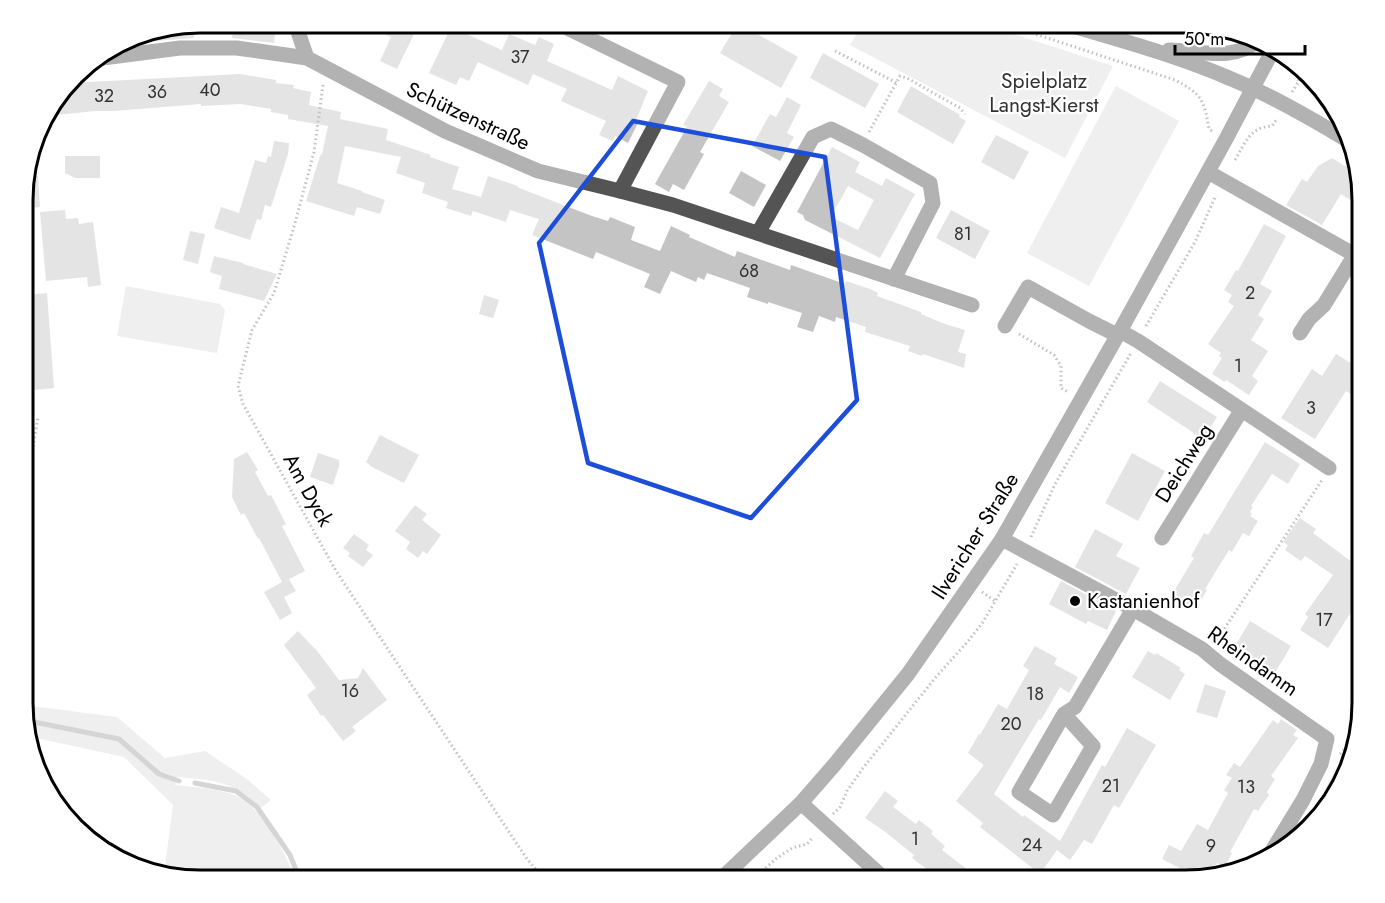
<svg xmlns="http://www.w3.org/2000/svg" width="1385" height="903" font-family="Jost,sans-serif">
  <style>
    .green { fill: #dbdbdb }
    .lines { fill: none; stroke-linecap: round; stroke-linejoin: round }
    .stream { stroke: #a2a2a2; stroke-width: 5 }
    .building { fill: #c4c4c4; fill-rule: evenodd }
    .path { stroke: #767676; stroke-width: 3; stroke-dasharray: 1.5 3; stroke-linecap: butt }
    .minor { stroke: #545454; stroke-width: 15 }
    .marked { fill: none; stroke: #1d4ed8; stroke-width: 4.5; stroke-linejoin: round }
    .poi-dot { fill: #000; stroke: #fff; stroke-width: 2 }
    .labels { text-anchor: middle; stroke-width: 4.5; stroke-linejoin: round; paint-order: stroke }
    .number-label { font-size: 18px; fill: #313131 }
    .park-label { font-size: 21px; fill: #323232; stroke: #fff }
    .street-label { font-size: 21px; fill: #000; stroke: #fff }
    .poi-label { font-size: 21px; fill: #000; stroke: #fff; text-anchor: start }
    .rim { fill: none; stroke: #000; stroke-width: 3 }
  </style>
  <rect width="100%" height="100%" fill="#fff"/>
  <g class="green">
    <polygon points="863,23 979,23 1113,66 1065,158 850,45"/>
    <polygon points="1116,86 1179,121 1089,286 1027,253"/>
    <polygon points="126,286 220,304 225,310 217,353 117,336"/>
    <path d="M24,705L117,717L165,758L205,751L247,779L271,800L261,808C235,781 212,780 177,777L175,785C194,787 213,788 231,794C263,804 283,852 297,880H200L164,874L173,805L124,757L27,736L24,725Z"/>
    <polygon points="1349,754 1332,802 1310,822 1330,779"/>
  </g>
  <g class="lines">
    <g class="stream">
      <polyline points="24,720 119,739 159,774 179,781"/>
      <polyline points="195,783 236,791 257,807 290,855 300,880"/>
    </g>
  </g>
  <g class="building">
    <polygon points="234,22 252,22 276,26 274,43 232,38"/>
    <polygon points="359,22 420,22 397,69 380,61 391,37"/>
    <polygon points="738,23 798,57 781,88 720,53"/>
    <polygon points="193,24 194,38 155,41 154,32"/>
    <polygon points="451,27 502,50 509,34 535,45 539,37 554,44 547,61 612,90 618,76 648,91 636,120 639,121 628,143 615,136 613,141 599,135 606,121 561,101 567,89 533,74 528,85 478,62 469,81 460,77 456,85 429,73"/>
    <polygon points="823,53 879,84 865,108 810,78"/>
    <polygon points="240,74 276,80 276,83 294,85 293,88 311,92 309,105 341,112 340,119 388,129 386,140 431,155 430,157 459,167 452,189 481,197 488,176 518,186 517,187 545,198 592,216 608,221 610,217 635,227 631,240 660,251 671,226 690,235 689,237 735,257 737,251 790,270 791,265 845,284 846,281 870,289 878,293 877,296 921,312 921,314 945,324 965,330 958,352 966,354 964,368 923,354 922,356 908,351 910,346 865,332 866,327 836,317 835,322 819,316 813,332 797,327 802,313 768,302 768,304 747,297 750,288 707,273 704,280 698,277 696,282 671,271 660,294 644,287 650,274 596,252 593,259 532,235 539,219 510,210 506,222 473,211 471,216 446,208 448,202 422,193 425,183 396,173 401,157 345,146 337,183 362,191 362,192 385,200 380,214 357,207 354,216 306,201 320,156 322,154 328,126 288,119 288,115 271,112 271,109 241,104 201,106 201,104 114,111 96,111 45,116 70,83"/>
    <polygon points="709,81 723,89 719,96 729,102 700,152 704,154 684,190 673,184 669,192 655,184 687,127 683,125"/>
    <polygon points="911,86 960,115 959,117 966,121 953,144 897,112"/>
    <polygon points="787,97 801,105 787,133 794,137 780,161 752,146 770,114 776,117"/>
    <polygon points="996,135 1029,152 1014,180 981,162"/>
    <polygon points="274,141 289,143 288,154 271,207 265,205 261,220 257,219 250,240 214,228 221,207 239,213 255,160 266,163 268,156 271,157"/>
    <path d="M832,147L860,162L855,172L882,186L886,178L915,194L880,258L805,220L803,215L797,212ZM848,186L874,200L858,230L831,217Z"/>
    <polygon points="65,156 100,156 100,178 75,178 65,173"/>
    <polygon points="1332,158 1345,166 1353,167 1353,171 1357,174 1360,184 1350,200 1341,194 1322,225 1286,205 1302,179 1307,182 1318,166"/>
    <polygon points="741,171 766,185 754,207 729,193"/>
    <polygon points="38,176 40,207 24,209 24,177"/>
    <polygon points="65,210 66,219 78,218 79,224 93,222 101,285 88,287 87,277 46,281 40,212"/>
    <polygon points="951,210 990,231 975,259 936,238"/>
    <polygon points="1264,224 1286,236 1260,284 1272,291 1258,315 1264,319 1251,340 1268,351 1252,376 1258,381 1249,395 1226,380 1225,382 1212,374 1222,358 1219,356 1221,353 1208,344 1234,306 1228,302 1232,295 1224,290 1236,270 1238,271"/>
    <polygon points="190,231 205,234 198,264 183,260"/>
    <polygon points="214,256 243,263 243,264 277,274 264,301 219,289 222,276 210,272"/>
    <polygon points="47,293 54,388 24,391 24,295"/>
    <polygon points="484,295 499,300 493,318 479,314"/>
    <polygon points="1336,354 1362,370 1362,401 1346,391 1315,439 1281,418 1312,369 1322,376"/>
    <polygon points="1160,381 1217,417 1203,439 1147,402"/>
    <polygon points="380,435 419,455 404,483 370,466 370,465 366,462"/>
    <polygon points="1265,442 1300,464 1288,484 1272,474 1251,506 1253,507 1250,512 1252,514 1250,516 1258,521 1249,536 1243,533 1232,552 1229,550 1205,589 1207,590 1195,610 1171,596 1194,558 1191,556 1204,533 1208,535"/>
    <polygon points="247,452 258,470 255,472 268,496 271,495 286,524 282,526 305,571 289,579 296,591 284,597 292,613 280,620 264,592 282,582 259,538 258,539 244,513 241,515 232,497 234,459"/>
    <polygon points="318,453 339,460 339,466 333,485 310,477"/>
    <polygon points="1132,453 1165,471 1138,521 1105,503"/>
    <polygon points="415,505 427,514 422,520 441,535 427,554 423,551 418,558 406,549 410,542 395,531"/>
    <polygon points="1300,518 1316,529 1313,533 1352,562 1362,548 1362,595 1328,648 1300,630 1308,617 1305,614 1333,575 1305,556 1301,561 1285,550 1288,545 1283,542"/>
    <polygon points="1095,529 1123,544 1116,556 1140,568 1126,594 1075,567"/>
    <polygon points="354,534 369,545 366,550 373,555 363,567 348,556 350,553 343,548"/>
    <polygon points="1061,581 1116,611 1107,630 1088,621 1086,624 1049,604"/>
    <polygon points="1250,621 1291,646 1273,676 1232,651"/>
    <polygon points="298,631 315,649 315,648 339,680 358,678 363,668 387,700 352,727 356,731 343,741 323,715 321,716 307,695 316,688 284,645"/>
    <polygon points="1035,646 1057,658 1054,664 1078,677 1069,693 1060,687 1041,720 1039,719 994,794 1023,817 1024,815 1060,841 1102,765 1105,767 1127,728 1156,745 1119,808 1114,805 1092,844 1084,840 1070,860 1057,850 1040,874 980,827 983,823 956,801 984,765 968,753 979,734 980,735 998,704 1007,709 1029,670 1023,666"/>
    <polygon points="1148,651 1155,655 1156,653 1181,668 1179,670 1185,674 1170,700 1132,677"/>
    <polygon points="1205,684 1226,691 1217,718 1196,712"/>
    <polygon points="1281,719 1297,730 1293,735 1298,738 1271,776 1275,779 1267,792 1269,795 1258,811 1254,809 1230,852 1232,853 1225,867 1217,863 1210,876 1196,880 1183,880 1187,872 1162,859 1169,845 1181,851 1197,824 1208,830 1228,793 1224,790 1232,778 1226,775 1234,763 1240,767 1273,720 1278,724"/>
    <polygon points="885,791 898,801 893,807 916,824 919,820 933,831 931,834 945,846 942,850 981,880 941,880 912,858 914,855 884,831 865,818"/>
  </g>
  <g class="lines">
    <g class="path">
      <path d="M1002,23L1175,80C1202,94 1204,100 1209,129L1212,131"/>
      <polyline points="835,51 897,83"/>
      <polyline points="323,85 314,152 295,223 274,293 252,330 238,386 243,404 336,571 527,859 545,880"/>
      <polyline points="1292,92 1299,81 1295,65"/>
      <polyline points="869,132 900,76 907,78 960,108 965,114"/>
      <path d="M1235,160C1245,143 1250,127 1272,126L1277,119"/>
      <polyline points="1146,326 1195,242 1216,195"/>
      <polyline points="1019,334 1054,355 1061,366 1061,388 1068,392"/>
      <polyline points="24,500 38,417"/>
      <polyline points="1031,537 1055,484 1131,353"/>
      <polyline points="982,592 995,601"/>
      <polyline points="1217,640 1322,480"/>
      <polyline points="1340,754 1353,740"/>
      <polyline points="833,814 840,807 847,791 863,768 936,677 969,640 983,622 1017,564"/>
      <polyline points="752,880 777,858 792,848 807,844 813,837"/>
    </g>
    <g class="minor">
      <polyline points="295,23 307,58"/>
      <polyline points="557,23 678,82 620,191"/>
      <path d="M1063,23C1119,40 1176,55 1229,78C1271,95 1309,117 1347,140"/>
      <path d="M1169,50C1198,50 1233,63 1258,40"/>
      <polyline points="95,59 180,48 237,48 307,58 445,131 538,171 620,191 673,205 972,305"/>
      <polyline points="1208,172 1362,259"/>
      <polyline points="758,233 813,137 831,129 863,145 930,183 933,203 894,279"/>
      <polyline points="1005,326 1028,287 1089,321 1117,335"/>
      <polyline points="1120,331 1138,341 1329,468"/>
      <polyline points="1300,333 1309,319 1324,305 1362,243"/>
      <polyline points="1162,538 1241,411"/>
      <polyline points="1002,539 1133,609 1202,649 1220,664 1327,739 1321,764 1303,800 1267,859"/>
      <polyline points="1064,714 1093,746 1053,815 1019,792 1064,714 1075,707 1133,609"/>
      <polyline points="801,803 886,880"/>
      <polyline points="720,880 801,803 835,764 908,674 1002,539 1120,331 1226,139 1274,48"/>
    </g>
  </g>
  <path d="M0 0H1385V903H0ZM633,121L825,157L857,400L751,518L588,463L539,243Z" fill="#fff" fill-opacity=".55" fill-rule="evenodd"/>
  <path class="marked" d="M633,121L825,157L857,400L751,518L588,463L539,243Z"/>
  <circle class="poi-dot" cx="1075" cy="601" r="6"/>
  <g class="labels">
    <g class="number-label">
      <text x="520" y="63">37</text>
      <text x="210" y="96">40</text>
      <text x="157" y="98">36</text>
      <text x="104" y="102">32</text>
      <text x="963" y="240">81</text>
      <text x="749" y="277">68</text>
      <text x="1250" y="299">2</text>
      <text x="1238" y="372">1</text>
      <text x="1311" y="414">3</text>
      <text x="1324" y="626">17</text>
      <text x="350" y="697">16</text>
      <text x="1035" y="700">18</text>
      <text x="1011" y="730">20</text>
      <text x="1111" y="792">21</text>
      <text x="1246" y="793">13</text>
      <text x="915" y="845">1</text>
      <text x="1032" y="851">24</text>
      <text x="1211" y="852">9</text>
    </g>
    <g class="park-label">
      <text x="1044" y="88">Spielplatz<tspan x="1044" dy="24">Langst-Kierst</tspan></text>
    </g>
    <g class="street-label">
      <text transform="translate(468 116) rotate(25)" y="7">Schützenstraße</text>
      <text transform="translate(1184 463) rotate(-58)" y="7">Deichweg</text>
      <text transform="translate(308 490) rotate(61)" y="7">Am Dyck</text>
      <text transform="translate(975 536) rotate(-58)" y="7">Ilvericher Straße</text>
      <text transform="translate(1253 661) rotate(35)" y="7">Rheindamm</text>
    </g>
    <g class="poi-label">
      <text x="1087" y="608">Kastanienhof</text>
    </g>
  </g>
  <path d="M0 0H1385V903H0ZM200 33H1185A167 167 0 0 1 1352 200V703A167 167 0 0 1 1185 870H200A167 167 0 0 1 33 703V200A167 167 0 0 1 200 33Z" fill="#fff" fill-rule="evenodd"/>
  <path class="rim" d="M200 33H1185A167 167 0 0 1 1352 200V703A167 167 0 0 1 1185 870H200A167 167 0 0 1 33 703V200A167 167 0 0 1 200 33Z"/>
  <path d="M1175 45v9h130v-9" fill="none" stroke="#000000" stroke-width="3"/>
  <text x="1184" y="45" font-size="18" fill="#000000" stroke="#ffffff" stroke-width="4.5" paint-order="stroke">50 m</text>
</svg>
